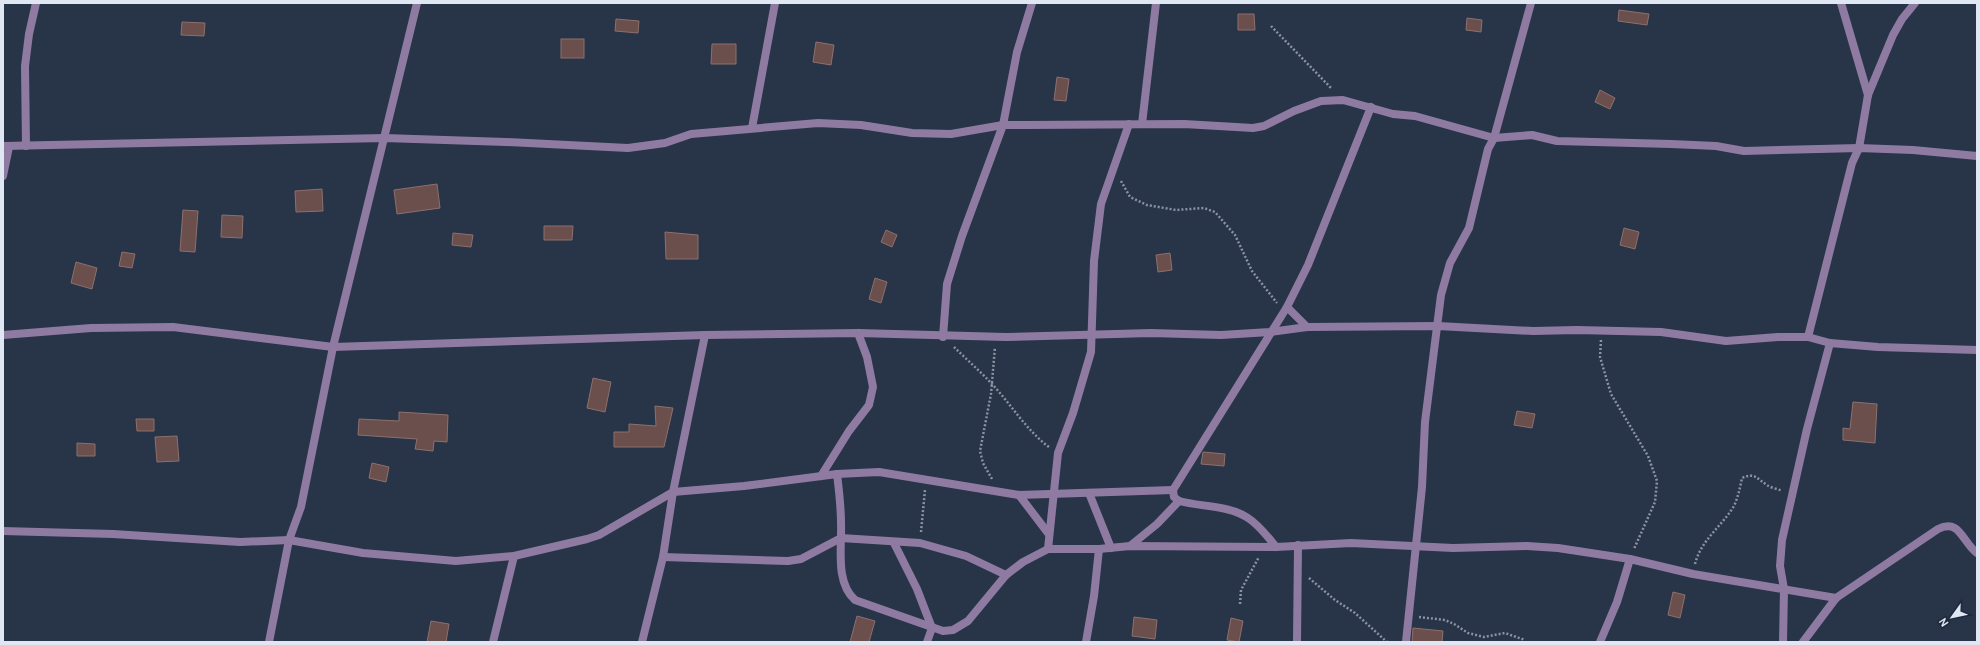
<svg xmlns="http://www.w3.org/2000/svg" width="1980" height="645" font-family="Cabin,sans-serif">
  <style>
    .building { fill: #6b4f4d; stroke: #8d706d }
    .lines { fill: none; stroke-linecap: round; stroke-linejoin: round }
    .path { stroke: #8993a2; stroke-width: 2.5; stroke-dasharray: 2 2; stroke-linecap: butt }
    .street { stroke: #8f7ba2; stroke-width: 8 }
  </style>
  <rect width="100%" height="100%" fill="#283447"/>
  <g class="building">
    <polygon points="1619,10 1649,14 1647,25 1618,21"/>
    <polygon points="1238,14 1254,14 1255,30 1238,30"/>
    <polygon points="1467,18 1482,20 1481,32 1466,30"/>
    <polygon points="616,19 639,21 638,33 615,31"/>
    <polygon points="182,22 205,23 204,36 181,35"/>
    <rect x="561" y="39" width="23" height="19"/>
    <polygon points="816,42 834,45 831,65 813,62"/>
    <polygon points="712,44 736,44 736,64 711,64"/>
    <polygon points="1057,77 1069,79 1066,101 1054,100"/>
    <polygon points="1600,90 1615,98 1610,109 1595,102"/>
    <polygon points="437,184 440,208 397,214 394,190"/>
    <polygon points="322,189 323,211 296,212 295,191"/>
    <polygon points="183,210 198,211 195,252 180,251"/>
    <polygon points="222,215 243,216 242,238 221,237"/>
    <polygon points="544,226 573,226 572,240 544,240"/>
    <polygon points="1624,228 1639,232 1635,249 1620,245"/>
    <polygon points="886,230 897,235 892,247 881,242"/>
    <polygon points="665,232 698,235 698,259 666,259"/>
    <polygon points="453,233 473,235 471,247 452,245"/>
    <polygon points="122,252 135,254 132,268 119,266"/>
    <polygon points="1170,253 1172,270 1158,272 1156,255"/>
    <polygon points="76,262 97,268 92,289 71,283"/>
    <polygon points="875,278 887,282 881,303 869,299"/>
    <polygon points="593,378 611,382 605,412 587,408"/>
    <polygon points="1853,402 1877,404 1875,443 1843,440 1843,428 1850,429"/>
    <polygon points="655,406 673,408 664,447 614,447 614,432 629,432 629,424 656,426"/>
    <polygon points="1517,411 1535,414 1532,428 1514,425"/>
    <polygon points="399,412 448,415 447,442 434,441 433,451 415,449 417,439 358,435 359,419 399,421"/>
    <polygon points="136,419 154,419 154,431 137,431"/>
    <polygon points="177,436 179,461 157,462 155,437"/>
    <polygon points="77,443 95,444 95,456 77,456"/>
    <polygon points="1203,452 1225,454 1224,466 1201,464"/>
    <polygon points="372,463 389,467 386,482 369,478"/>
    <polygon points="1673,592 1685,595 1680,618 1668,615"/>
    <polygon points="857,616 875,621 869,642 850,642"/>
    <polygon points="1134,617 1157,620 1155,639 1132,636"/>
    <polygon points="1231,618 1243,621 1239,642 1227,640"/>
    <polygon points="431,621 449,624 446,642 427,642"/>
    <polygon points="1413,628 1443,631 1442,642 1412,642"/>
  </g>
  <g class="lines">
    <g class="path">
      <polyline points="1271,26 1332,89"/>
      <polyline points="1121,181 1130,197 1147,205 1176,210 1204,208 1215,212 1235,235 1252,271 1277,303"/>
      <polyline points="1601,340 1600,357 1611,394 1648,456 1657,481 1655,502 1634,549"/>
      <path d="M954,347C966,359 980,371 991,383C1011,404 1026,430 1049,447"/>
      <polyline points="992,479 983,463 980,451 991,394 995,347"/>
      <polyline points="921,532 925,490"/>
      <path d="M1695,564C1701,540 1722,526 1734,506C1738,497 1740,488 1742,478C1755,472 1757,479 1767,485C1771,488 1778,489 1782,491"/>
      <polyline points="1309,578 1335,600 1355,613 1387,642"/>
      <polyline points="1240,604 1241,590 1259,557"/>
      <polyline points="1419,617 1445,620 1454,624 1468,633 1484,637 1505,633 1525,640"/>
    </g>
    <g class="street">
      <polyline points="1841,3 1868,95"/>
      <polyline points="1142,124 1156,3"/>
      <polyline points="752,128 775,3"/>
      <polyline points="3,146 384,138 506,142 628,148 665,143 691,134 818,123 861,125 912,133 951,134 1003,125 1026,125 1184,124 1253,128 1264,126 1294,111 1321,101 1343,100 1393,114 1415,116 1494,138 1532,135 1557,141 1671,144 1716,146 1744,151 1859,148 1913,150 1977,156"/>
      <polyline points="26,146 25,66 29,34 36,3"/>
      <polyline points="3,176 9,147"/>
      <polyline points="1287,307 1307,327"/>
      <polyline points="3,335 91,328 173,327 333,347 705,335 858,333 1006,337 1151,333 1221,335 1270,332 1307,327 1438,326 1533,331 1577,330 1661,332 1726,341 1778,337 1808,337 1830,343 1878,347 1977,350"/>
      <polyline points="943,337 947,284 962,236 1003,125 1017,52 1032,3"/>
      <polyline points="1808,337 1852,163 1859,148 1868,95 1893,35 1902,19 1915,3"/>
      <path d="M837,474C839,490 841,507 841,523C842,548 835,582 855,600L943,631L953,630L968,621L1006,575L1023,562L1048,549H1099L1130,546L1276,547L1351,543L1453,548L1527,546L1558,548L1630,559L1693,574L1836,598"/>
      <polyline points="821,476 849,431 869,405 873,387 867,357 858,333"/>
      <polyline points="1089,493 1111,548"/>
      <polyline points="1019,495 1048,533"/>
      <polyline points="3,531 113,534 240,542 289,540 363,553 456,561 514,556 587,539 599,535 673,492 744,486 837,474 879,472 1019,495 1173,490"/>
      <polyline points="894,543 917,589 932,628 927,642"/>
      <polyline points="1130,546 1157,524 1179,501"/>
      <path d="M1276,547C1268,537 1259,525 1248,518C1229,505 1201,507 1179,501L1174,497L1173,490L1287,307L1308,265L1371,107"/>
      <polyline points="1048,549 1058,453 1073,413 1091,352 1094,261 1101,204 1129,124"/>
      <polyline points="663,557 788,561 801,559 841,538 920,543 966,556 1006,575"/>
      <polyline points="269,642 289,540 301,507 333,347 417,3"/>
      <polyline points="493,642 514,556"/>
      <polyline points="642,642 663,557 673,492 705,335"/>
      <polyline points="1086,642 1094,596 1099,549"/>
      <polyline points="1297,642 1298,545"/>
      <polyline points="1406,642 1422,487 1425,422 1441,295 1450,263 1469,228 1488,149 1494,138 1531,3"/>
      <polyline points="1600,642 1617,602 1630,559"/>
      <polyline points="1783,642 1784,589 1780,566 1782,540 1807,429 1830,343"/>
      <path d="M1803,642L1836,598L1938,529C1960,518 1962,542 1977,553"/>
    </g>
  </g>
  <rect width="1980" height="645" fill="none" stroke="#dfe7f3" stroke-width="8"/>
  <g transform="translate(1952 617) rotate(237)" stroke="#1e2a3c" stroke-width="3" paint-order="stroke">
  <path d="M0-3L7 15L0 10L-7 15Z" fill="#dfe7f3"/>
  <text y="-6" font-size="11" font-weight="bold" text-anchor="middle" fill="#dfe7f3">N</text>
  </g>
</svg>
